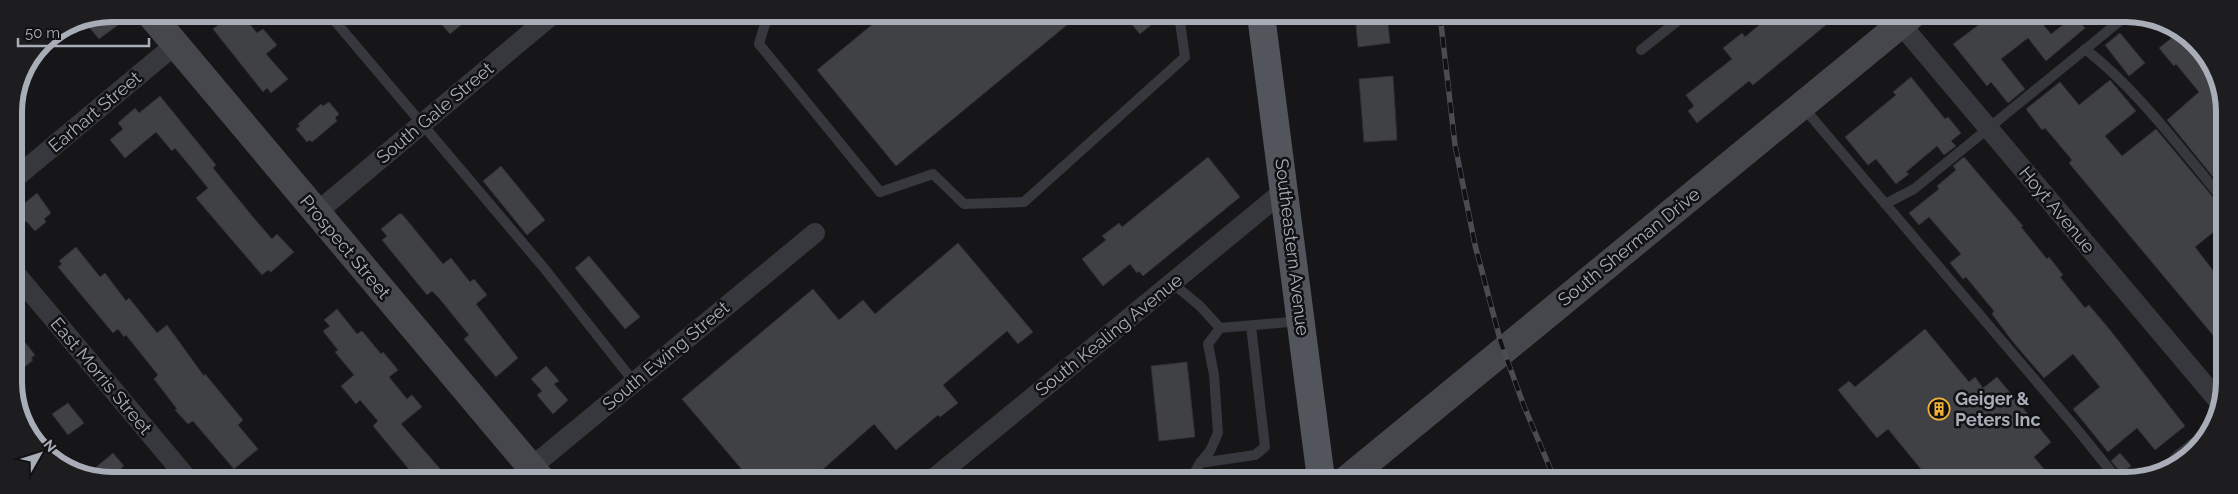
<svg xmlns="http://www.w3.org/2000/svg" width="2238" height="494" font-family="Raleway,sans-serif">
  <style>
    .building { fill: #404145; stroke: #303034 }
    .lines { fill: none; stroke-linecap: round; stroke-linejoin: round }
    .service { stroke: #37383d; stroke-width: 10 }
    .minor { stroke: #37383d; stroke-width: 20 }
    .secondary { stroke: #45474d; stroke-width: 28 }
    .primary { stroke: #53555c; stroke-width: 28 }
    .rail-casing { stroke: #4a4c52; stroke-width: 5.5 }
    .rail { stroke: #111113; stroke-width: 4; stroke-dasharray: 11; stroke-linecap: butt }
    .labels { text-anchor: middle; stroke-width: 5; stroke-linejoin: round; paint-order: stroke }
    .street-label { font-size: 18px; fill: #a8adb8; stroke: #111113 }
    .poi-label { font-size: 18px; font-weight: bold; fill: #a8adb8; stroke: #111113; text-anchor: start }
    .rim { fill: none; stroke: #a8adb8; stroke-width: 6 }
  </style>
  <rect width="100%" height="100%" fill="#161618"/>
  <g class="building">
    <polygon points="109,14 118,25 99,39 83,20"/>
    <polygon points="232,14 241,14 257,33 263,29 277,45 266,54 288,79 271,93 267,88 263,92 213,29"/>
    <polygon points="433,14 474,14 450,34"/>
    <polygon points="885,14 1052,15 1079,15 896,166 817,70"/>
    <polygon points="1124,15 1163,15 1140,34"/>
    <polygon points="1355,15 1387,15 1390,43 1358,47"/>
    <polygon points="1771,15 1838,15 1753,85 1749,81 1697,123 1688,111 1694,106 1686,95 1732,59 1723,48 1742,33 1745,37"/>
    <polygon points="1992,15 2036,16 2051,34 2075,16 2085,28 2046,61 2028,38 2001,59 2025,89 2008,103 1991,82 1987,86 1953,44"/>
    <polygon points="2120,33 2145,63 2129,76 2105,45"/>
    <polygon points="2178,33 2195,42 2222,93 2222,188 2167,120 2199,92 2176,64 2174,66 2159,48"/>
    <polygon points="1393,76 1397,140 1364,142 1359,79"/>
    <polygon points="1911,77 1945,119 1948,117 1961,133 1951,141 1956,146 1944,155 1937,146 1906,172 1909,174 1896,184 1876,159 1868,165 1845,137 1896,95 1893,92"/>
    <polygon points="2110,80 2136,111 2105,136 2122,156 2156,129 2217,202 2222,205 2222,225 2195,247 2222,282 2222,346 2069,163 2072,160 2045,128 2042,130 2026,109 2060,82 2079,105"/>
    <polygon points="160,96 216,165 213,168 253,217 272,239 277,234 294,252 271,272 268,270 262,275 196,198 208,188 175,148 172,151 156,132 125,158 110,140 123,129 118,123 135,108 139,113"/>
    <polygon points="329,102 339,114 335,118 337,121 312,142 310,140 307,142 296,129 300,126 298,124 321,104 323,106"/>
    <polygon points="1208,157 1240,197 1143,276 1139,271 1137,273 1130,264 1103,286 1082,259 1106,240 1102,236 1119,223 1122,227"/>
    <polygon points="1964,157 2023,226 2021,227 2047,259 2049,257 2063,275 2060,277 2085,308 2089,305 2110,330 2185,426 2155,450 2137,428 2108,452 2073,409 2100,387 2073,354 2044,378 2013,342 1992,314 1994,311 1966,277 1963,279 1950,263 1961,254 1929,217 1919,225 1909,213 1939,189 1937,186 1956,170 1953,166"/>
    <polygon points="501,166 545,220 527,235 483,181"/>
    <polygon points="37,193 51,213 44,219 46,222 35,231 26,221 22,224 15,215 15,211"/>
    <polygon points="399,214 402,214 443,264 451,258 470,282 474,279 487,295 476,304 518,358 496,377 464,339 469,335 439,298 432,291 427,295 382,240 387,236 381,229"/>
    <polygon points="958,243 1033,332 1018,344 1007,331 943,385 958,403 940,417 938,415 896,450 874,424 812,479 750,479 682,399 813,289 839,320 863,300 875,314"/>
    <polygon points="76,247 100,277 105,273 126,301 129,298 157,333 167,325 204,376 205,374 243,420 238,425 258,449 234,469 193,421 188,424 175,410 177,409 154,379 158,375 126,335 124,337 118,329 113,333 58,267 62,264 59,261"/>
    <polygon points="589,256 640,317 625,329 575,268"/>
    <polygon points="337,309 357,334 362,331 381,354 383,352 398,370 389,377 407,399 412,395 422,407 401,424 449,479 417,479 373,426 378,421 360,400 356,404 341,386 354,375 335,352 338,350 323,331 330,326 324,320"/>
    <polygon points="1925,329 1969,382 1975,377 1983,388 1997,377 2051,442 2034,457 2053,480 1930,480 1888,429 1877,438 1838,390 1849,381 1855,387"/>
    <polygon points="15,339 20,344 24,341 35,355 31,358 33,360 16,374"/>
    <polygon points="1187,362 1195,437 1159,441 1151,366"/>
    <polygon points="546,366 559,381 554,384 568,400 553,414 537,395 542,391 531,379"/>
    <polygon points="68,403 84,423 68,435 52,414"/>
    <polygon points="113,453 124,466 121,468 124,472 117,478 93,478 87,475"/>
    <polygon points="2120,453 2131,466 2121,473 2111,461"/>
    <polygon points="2101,470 2109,480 2088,480"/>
  </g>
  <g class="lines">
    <g class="service">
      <polyline points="329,14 544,268 634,382"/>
      <polyline points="768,14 759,44 880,192 933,174 964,204 1024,202 1185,57 1179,15"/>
      <path d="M2085,49C2138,90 2179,147 2222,198"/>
      <polyline points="1641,50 1685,15"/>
      <polyline points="1803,107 2076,428 2118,480"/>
      <polyline points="1885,204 1914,189 2126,16"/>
      <polyline points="1172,283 1200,306 1220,328"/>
      <polyline points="1200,463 1255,455 1265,447 1251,326"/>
      <polyline points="1191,479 1200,463 1210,451 1218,433 1214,375 1208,344 1220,328 1301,321"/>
    </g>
    <g class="minor">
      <polyline points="1893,15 2221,404"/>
      <polyline points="14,179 176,44"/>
      <polyline points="316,213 553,14"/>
      <polyline points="15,273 187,478"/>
      <polyline points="2179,461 2196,447"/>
      <polyline points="517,479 815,233"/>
      <polyline points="933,479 1285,190"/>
    </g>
    <g class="secondary">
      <polyline points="150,14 541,479"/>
      <polyline points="1347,479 1912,15"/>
    </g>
    <polyline class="primary" points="1261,15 1321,479"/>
    <g class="rail-casing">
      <polyline id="rail" points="1440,15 1455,145 1475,245 1501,343 1524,406 1555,480"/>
    </g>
    <use href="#rail" class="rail"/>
  </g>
  <defs>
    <g id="building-ring" transform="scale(1.125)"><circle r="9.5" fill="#111113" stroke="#f2b134" stroke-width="1.5"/><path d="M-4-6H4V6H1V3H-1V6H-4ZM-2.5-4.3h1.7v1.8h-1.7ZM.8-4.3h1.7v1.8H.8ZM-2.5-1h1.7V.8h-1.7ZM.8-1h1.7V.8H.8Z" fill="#f2b134"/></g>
  </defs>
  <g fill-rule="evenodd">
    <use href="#building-ring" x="1939" y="409"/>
  </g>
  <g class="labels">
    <g class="street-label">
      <text transform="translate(95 112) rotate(-40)" y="6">Earhart Street</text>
      <text transform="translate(435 113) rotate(-40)" y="6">South Gale Street</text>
      <text transform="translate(2057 210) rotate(50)" y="6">Hoyt Avenue</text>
      <text transform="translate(345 247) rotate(50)" y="6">Prospect Street</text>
      <text transform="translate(1292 247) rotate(83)" y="6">Southeastern Avenue</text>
      <text transform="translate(1629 247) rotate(-39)" y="6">South Sherman Drive</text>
      <text transform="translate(1109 335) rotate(-39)" y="6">South Kealing Avenue</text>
      <text transform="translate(666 356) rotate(-40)" y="6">South Ewing Street</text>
      <text transform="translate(101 376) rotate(50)" y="6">East Morris Street</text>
    </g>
    <g class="poi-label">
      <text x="1955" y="405">Geiger &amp;<tspan x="1955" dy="21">Peters Inc</tspan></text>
    </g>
  </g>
  <path d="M0 0H2238V494H0ZM112 22H2126A90 90 0 0 1 2216 112V382A90 90 0 0 1 2126 472H112A90 90 0 0 1 22 382V112A90 90 0 0 1 112 22Z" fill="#1d1d20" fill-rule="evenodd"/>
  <path class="rim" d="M112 22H2126A90 90 0 0 1 2216 112V382A90 90 0 0 1 2126 472H112A90 90 0 0 1 22 382V112A90 90 0 0 1 112 22Z"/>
  <g transform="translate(40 454) rotate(51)" stroke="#111113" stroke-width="4" paint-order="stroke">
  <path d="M0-4L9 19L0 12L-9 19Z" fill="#a8adb8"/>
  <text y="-8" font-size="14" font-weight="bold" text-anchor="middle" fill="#a8adb8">N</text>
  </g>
  <path d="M18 38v8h131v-8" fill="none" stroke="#a8adb8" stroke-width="2.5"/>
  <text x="25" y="38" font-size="15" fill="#a8adb8" stroke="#111113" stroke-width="4" paint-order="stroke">50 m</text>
</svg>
